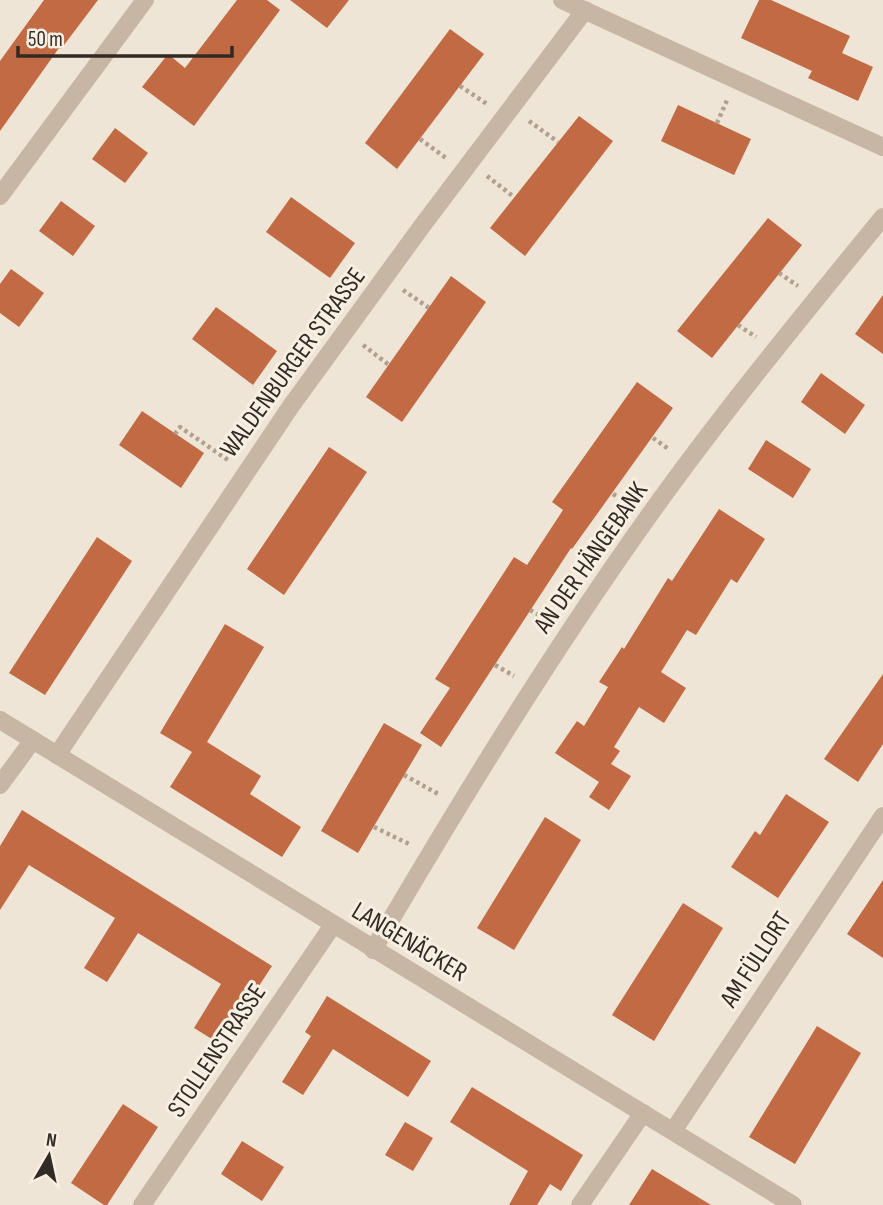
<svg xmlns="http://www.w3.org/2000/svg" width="883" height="1205" font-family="'Sofia Sans Condensed',sans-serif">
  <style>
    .building { fill: #c16a43 }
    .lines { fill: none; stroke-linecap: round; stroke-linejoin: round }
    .path { stroke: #b2a08e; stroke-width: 4.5; stroke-dasharray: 3.5 3.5; stroke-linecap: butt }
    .street { stroke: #c7b6a4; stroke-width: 18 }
    .labels { text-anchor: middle; stroke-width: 6; stroke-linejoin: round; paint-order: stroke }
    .street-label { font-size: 26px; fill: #322a25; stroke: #f8efe3 }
  </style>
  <rect width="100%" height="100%" fill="#efe5d7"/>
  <g class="building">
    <polygon points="44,0 98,0 61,49 59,48 0,131 0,61"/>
    <polygon points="237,0 267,0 280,10 194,126 142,87 168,54 185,68"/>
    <polygon points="290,0 349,0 327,28"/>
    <polygon points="759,0 771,0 850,36 842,53 873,67 858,101 808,78 812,71 741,38"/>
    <polygon points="450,29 484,54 397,169 365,143"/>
    <polygon points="678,105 751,139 734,175 661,141"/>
    <polygon points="579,116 613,141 525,256 490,228"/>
    <polygon points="115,128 148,153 125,183 92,159"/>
    <polygon points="291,197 355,243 330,278 266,232"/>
    <polygon points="61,201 95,226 73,256 39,231"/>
    <polygon points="768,218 802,245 712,358 677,331"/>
    <polygon points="11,269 44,293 19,327 0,313 0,284"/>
    <polygon points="451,276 486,302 402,422 366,397"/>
    <polygon points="883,295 883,354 855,334"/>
    <polygon points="216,307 277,351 253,385 192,339"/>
    <polygon points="821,373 865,405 845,434 801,402"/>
    <polygon points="637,382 673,408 572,549 571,548 441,747 420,733 450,688 435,679 514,557 527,565 563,510 552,502"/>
    <polygon points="142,411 204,453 181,488 119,445"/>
    <polygon points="766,440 811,469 793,498 748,469"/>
    <polygon points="329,447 367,472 284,595 247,569"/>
    <polygon points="719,509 765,539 737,583 731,579 696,635 687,630 661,672 686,688 664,723 639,707 614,747 620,751 611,764 631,776 609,810 589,797 599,782 555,753 577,721 584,726 608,687 599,682 622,647 624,649 668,578 672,581"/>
    <polygon points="97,537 132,561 45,695 9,673"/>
    <polygon points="225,624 264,647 207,742 261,776 250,794 301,827 282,857 170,787 192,752 160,733"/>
    <polygon points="883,674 883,744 858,782 824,759"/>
    <polygon points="384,723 422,745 358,853 321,831"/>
    <polygon points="786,794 829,822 778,898 731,867 755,831 760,835"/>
    <polygon points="22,810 272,966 249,1001 242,996 215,1041 194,1028 221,984 138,933 107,982 84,968 115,918 29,865 0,910 0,846"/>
    <polygon points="545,817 581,840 514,950 477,928"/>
    <polygon points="883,880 883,958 847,934"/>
    <polygon points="683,903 723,928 654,1041 612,1015"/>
    <polygon points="327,996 431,1061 408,1097 333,1049 303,1095 282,1082 311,1036 305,1032"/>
    <polygon points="817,1026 861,1053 795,1164 749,1137"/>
    <polygon points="472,1087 583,1155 561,1191 550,1184 537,1205 509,1205 528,1171 450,1122"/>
    <polygon points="123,1104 158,1127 107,1205 104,1205 71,1183"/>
    <polygon points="405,1122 433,1138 413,1171 385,1155"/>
    <polygon points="242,1141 284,1167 262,1201 221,1174"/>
    <polygon points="652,1169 711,1205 629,1205"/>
  </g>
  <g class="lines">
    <g class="path">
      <polyline points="460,86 487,104"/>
      <polyline points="529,121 558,142"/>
      <polyline points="717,123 728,98"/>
      <polyline points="420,139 446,158"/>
      <polyline points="487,176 514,197"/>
      <polyline points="779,273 798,286"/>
      <polyline points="403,290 429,308"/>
      <polyline points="738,325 756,337"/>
      <polyline points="363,345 389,365"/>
      <polyline points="175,434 180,427 228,460"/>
      <polyline points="653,438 670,450"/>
      <polyline points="613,494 630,504"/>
      <polyline points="530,610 550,621"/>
      <polyline points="495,665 514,676"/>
      <polyline points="404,775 440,795"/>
      <polyline points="374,827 411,845"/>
    </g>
    <g class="street">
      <polyline points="562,0 883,147"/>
      <polyline points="0,196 145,0"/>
      <polyline points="0,720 793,1205"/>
      <polyline points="57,755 291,406 422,226 585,10"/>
      <polyline points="0,785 33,740"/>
      <path d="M373,950C460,802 549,656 648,517C722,413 803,315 883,217"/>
      <polyline points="673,1131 883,816"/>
      <polyline points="142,1205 333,925"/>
      <polyline points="580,1205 643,1113"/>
    </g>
  </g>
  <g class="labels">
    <g class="street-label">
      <text transform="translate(292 362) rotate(-54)" y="9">WALDENBURGER STRASSE</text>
      <text transform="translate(590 557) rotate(-55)" y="9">AN DER HÄNGEBANK</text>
      <text transform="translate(410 941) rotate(31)" y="9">LANGENÄCKER</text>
      <text transform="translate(755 959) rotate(-57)" y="9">AM FÜLLORT</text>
      <text transform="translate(216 1050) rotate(-56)" y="9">STOLLENSTRASSE</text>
    </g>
  </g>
  <g transform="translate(49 1156) rotate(9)" stroke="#f8efe3" stroke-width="5" paint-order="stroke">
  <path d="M0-5L12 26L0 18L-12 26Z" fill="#322a25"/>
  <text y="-10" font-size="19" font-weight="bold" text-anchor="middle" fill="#322a25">N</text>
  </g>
  <path d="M18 46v10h214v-10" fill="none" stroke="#322a25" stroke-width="3.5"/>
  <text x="28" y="46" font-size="21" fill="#322a25" stroke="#f8efe3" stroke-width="5" paint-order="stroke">50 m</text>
</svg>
